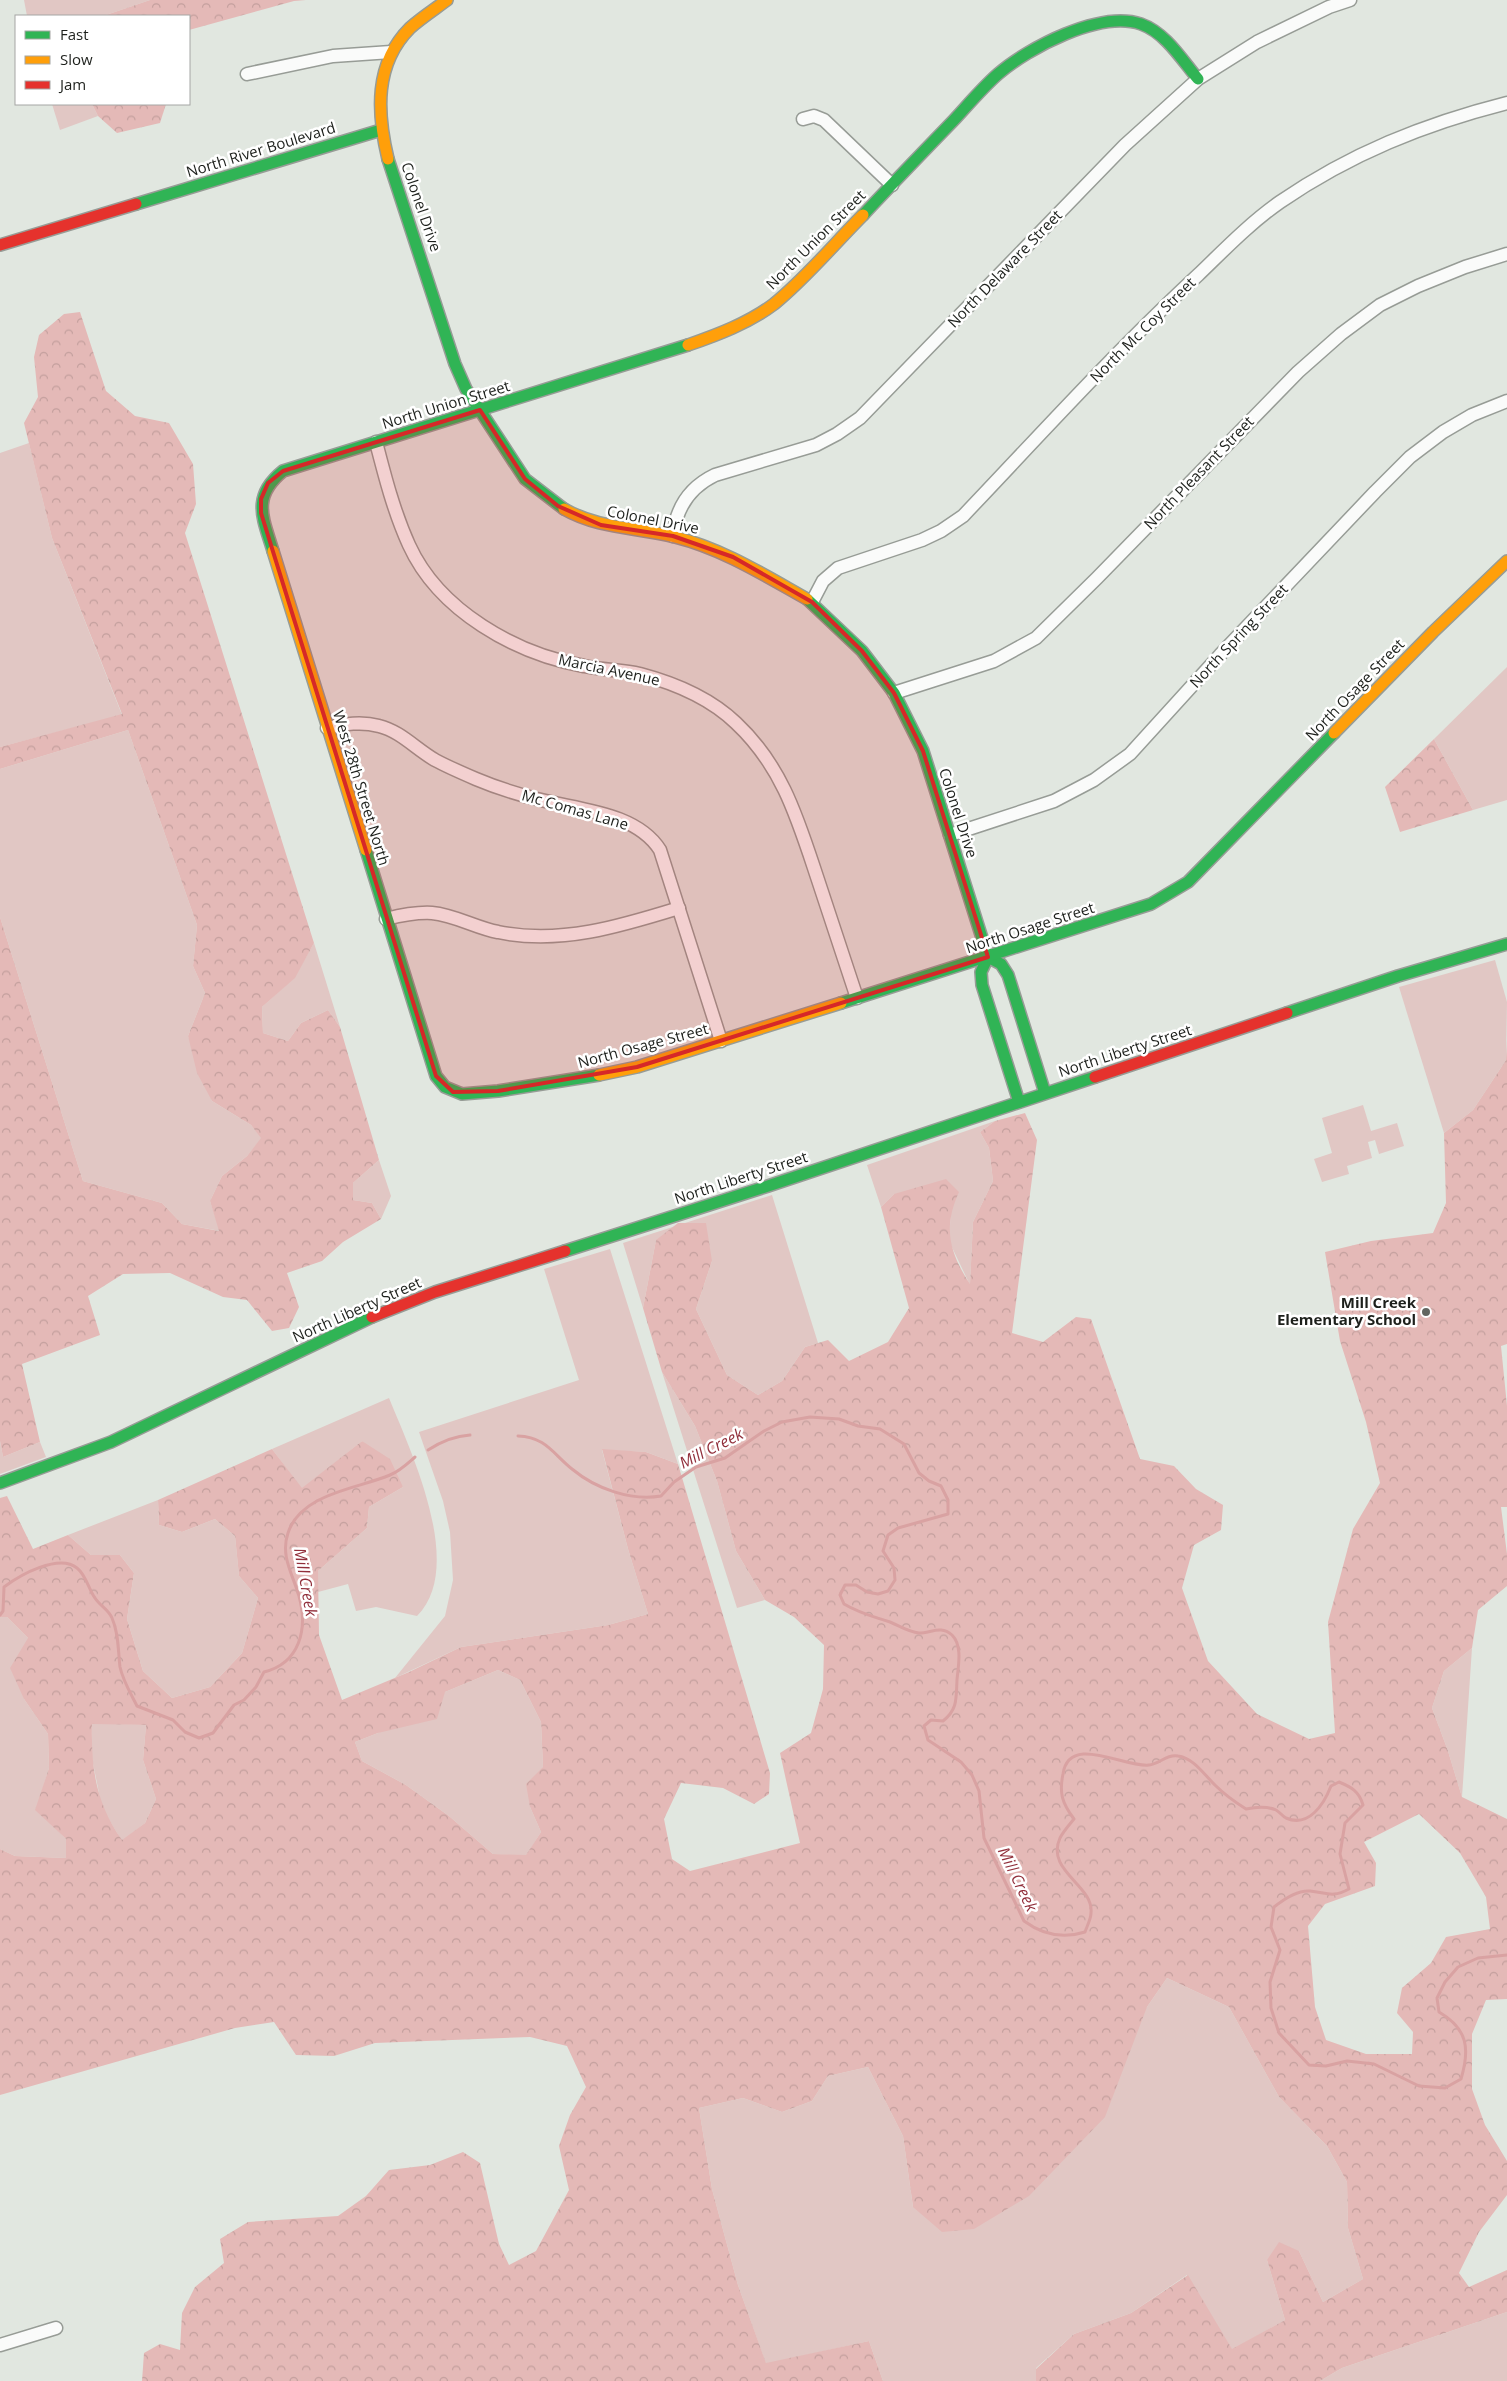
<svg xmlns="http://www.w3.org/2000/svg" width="1507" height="2381" font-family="'Open Sans',sans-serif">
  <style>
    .green { fill: #e1c7c4 }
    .forest { fill: url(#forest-crowns); fill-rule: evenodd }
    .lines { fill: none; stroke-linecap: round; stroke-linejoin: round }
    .stream { stroke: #d9a2a2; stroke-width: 3 }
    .street-casing { stroke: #979c96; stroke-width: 15 }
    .fast-casing { stroke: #979c96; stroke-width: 14 }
    .slow-casing { stroke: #979c96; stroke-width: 14 }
    .jam-casing { stroke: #979c96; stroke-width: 14 }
    .street { stroke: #fafbfa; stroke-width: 12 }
    .fast { stroke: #30b455; stroke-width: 11 }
    .slow { stroke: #ff9f0a; stroke-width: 11 }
    .jam { stroke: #e5322d; stroke-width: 11 }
    .marked { fill: #d62828; fill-opacity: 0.2; stroke: #d62828; stroke-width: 4; stroke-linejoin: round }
    .poi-dot { fill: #626661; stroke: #fff; stroke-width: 2 }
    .labels { text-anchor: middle; stroke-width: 5; stroke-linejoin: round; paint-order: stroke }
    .street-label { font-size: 15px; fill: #1d201c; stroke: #fff }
    .poi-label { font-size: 15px; font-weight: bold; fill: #1d201c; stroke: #fff; text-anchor: end }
    .water-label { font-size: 16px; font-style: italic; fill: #912f3b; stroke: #fff }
  </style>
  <defs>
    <pattern id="forest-crowns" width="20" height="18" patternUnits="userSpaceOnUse" patternTransform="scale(1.25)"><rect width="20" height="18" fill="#e4b9b7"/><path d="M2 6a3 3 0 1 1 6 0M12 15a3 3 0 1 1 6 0" fill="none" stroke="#c39f9d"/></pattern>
  </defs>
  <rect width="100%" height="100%" fill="#e1e7e0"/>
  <g class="green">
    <polygon points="24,0 150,0 103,16 27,16"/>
    <polygon points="52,104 92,104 98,116 60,130"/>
    <polygon points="29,443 52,538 122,715 0,747 0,453"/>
    <polygon points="1507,667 1507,800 1473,810 1434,739"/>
    <polygon points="128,730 197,925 193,966 205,993 188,1036 212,1101 251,1125 262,1138 247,1156 222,1176 210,1201 220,1231 182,1224 162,1203 83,1181 0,917 0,769"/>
    <polygon points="314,943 340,1027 328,1010 301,1023 288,1041 263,1033 262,1007 294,978"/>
    <polygon points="1495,960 1507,1002 1506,1060 1473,1110 1444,1133 1399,987"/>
    <polygon points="1363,1105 1371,1131 1397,1123 1404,1146 1379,1154 1375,1140 1368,1142 1372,1158 1347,1166 1349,1174 1322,1182 1314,1159 1332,1153 1322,1118"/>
    <polygon points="995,1121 980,1132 989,1148 993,1181 973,1222 970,1285 949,1241 951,1209 894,1194 881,1207 867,1165"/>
    <polygon points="379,1160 391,1196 381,1219 372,1203 353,1200 353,1183"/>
    <polygon points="772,1195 818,1343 805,1347 782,1381 758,1395 727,1375 696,1309 712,1261 656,1240 643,1308 623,1243"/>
    <polygon points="610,1249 678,1464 646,1452 602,1450 628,1549 648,1614 608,1625 461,1647 395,1678 445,1616 453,1580 450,1532 443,1501 419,1432 579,1380 544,1269"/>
    <polygon points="662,1372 695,1426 717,1481 736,1551 765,1600 737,1608"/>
    <path d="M389,1398C411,1452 466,1567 417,1616L376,1607L356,1611L348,1584L318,1592V1571L367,1528L369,1507L403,1487L362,1441L302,1489L272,1449Z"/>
    <polygon points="0,1441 3,1457 40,1442 46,1457 0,1474"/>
    <polygon points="158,1500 159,1525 182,1532 215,1519 235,1536 239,1576 258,1598 242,1653 210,1687 172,1698 143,1671 127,1619 134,1573 120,1555 91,1555 68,1535"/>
    <polygon points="0,1617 7,1617 28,1638 24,1699 48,1734 49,1768 36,1810 66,1839 66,1858 15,1856 0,1849"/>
    <polygon points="1472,1648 1462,1797 1448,1751 1432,1708 1444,1671"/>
    <polygon points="498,1670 520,1680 541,1722 543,1767 530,1807 541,1832 526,1856 493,1854 449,1816 406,1785 362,1761 355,1742 378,1733 445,1692"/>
    <polygon points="92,1723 146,1725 143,1760 156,1799 145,1823 122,1841 102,1808 92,1758"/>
    <polygon points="1167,1978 1229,2007 1279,2097 1327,2146 1347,2182 1348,2228 1363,2279 1323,2302 1299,2251 1267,2260 1285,2320 1232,2350 1187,2275 1131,2313 1074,2334 1036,2368 1036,2381 883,2381 869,2341 766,2364 738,2285 712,2189 699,2108 743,2098 782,2112 812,2101 828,2076 868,2067 903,2136 913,2207 1147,2007"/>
    <polygon points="1507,2312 1507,2381 1320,2381 1342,2368"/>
  </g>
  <g class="forest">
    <polygon points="150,0 306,0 294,1 189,30 189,16 103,16"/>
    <polygon points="92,104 166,104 160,123 117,133 98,116"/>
    <polygon points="80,312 106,391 135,416 169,423 193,464 196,504 185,533 314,943 295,978 262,1007 263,1033 288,1041 301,1023 328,1010 340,1027 379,1160 353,1183 353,1200 372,1203 381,1219 343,1242 322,1261 287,1273 299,1307 289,1328 272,1331 247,1300 223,1297 170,1273 123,1274 88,1296 100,1335 22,1364 40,1442 3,1457 0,1441 0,917 83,1181 162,1203 182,1224 219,1231 210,1201 222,1176 247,1156 261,1138 251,1125 212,1101 197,1073 188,1036 205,993 193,966 197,925 128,730 0,769 0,747 122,714 52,538 24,423 38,397 34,357 39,335 64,314"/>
    <polygon points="1434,739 1473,810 1400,832 1385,787"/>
    <path d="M1507,1041V1344L1501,1346L1507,1406V1507H1501L1507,1554V1586L1478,1610L1472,1648L1444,1671L1432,1708L1448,1751L1462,1797L1507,1819V1999L1486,2000L1472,2034V2089L1485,2125L1507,2161V2195L1479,2232L1459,2273L1469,2287L1507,2270V2312L1342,2368L1320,2381H1036V2369L1074,2334L1131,2313L1188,2275L1232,2349L1285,2320L1267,2260L1279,2242L1299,2251L1323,2302L1363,2279L1348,2228L1347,2182L1327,2146L1279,2097L1229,2007L1167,1978L1147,2007L1105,2117L1029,2196L974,2229L942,2232L913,2207L903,2136L868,2067L828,2076L812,2101L782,2112L743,2098L699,2108L712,2189L738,2285L766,2363L869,2341L883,2381H142L144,2353L160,2344L180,2350L182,2313L195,2287L224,2263L220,2239L248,2222L338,2216L366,2196L389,2170L430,2165L463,2152L480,2163L499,2244L509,2265L536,2251L569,2190L559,2146L570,2115L586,2087L567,2046L530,2037L375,2043L334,2056L296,2055L274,2022L235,2028L0,2095V1849L15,1856L66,1858V1839L35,1810L49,1768L48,1734L24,1699L10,1668L28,1638L7,1617H0V1498L7,1496L33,1549L68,1535L91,1555H120L134,1573L127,1619L143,1671L172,1698L210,1687L242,1653L258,1598L239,1576L235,1536L215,1519L182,1532L159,1525L158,1500L272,1449L302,1488L362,1441L390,1459L403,1487L369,1507L367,1528L318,1571L319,1635L342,1700L409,1672L461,1647L608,1625L648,1614L628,1549L602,1449L646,1452L678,1464L770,1773L769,1794L754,1804L723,1788L681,1783L664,1819L672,1859L690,1871L800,1843L780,1753L811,1733L823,1689L824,1645L794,1617L765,1600L736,1551L717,1481L695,1426L662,1372L643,1308L656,1240L678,1223H706L712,1261L696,1309L727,1375L758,1395L782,1381L805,1347L828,1340L849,1361L888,1342L909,1308L881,1207L894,1194L946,1179L959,1192C943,1227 949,1252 970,1284L973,1222L993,1181L989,1148L980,1132L995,1121L1025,1113L1037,1140L1012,1333L1043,1342L1076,1317L1091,1319L1140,1459L1174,1466L1196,1489L1223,1505L1221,1530L1194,1545L1182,1588L1208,1661L1257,1714L1309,1739L1335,1733L1328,1622L1353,1529L1380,1483L1366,1422L1340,1341L1325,1252L1371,1241L1433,1233L1446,1203L1444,1133L1473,1110L1506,1060ZM498,1670L520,1680L541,1722L543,1767L526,1784L530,1807L541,1832L526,1855L493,1854L449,1816L406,1785L362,1761L355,1742L378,1733L437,1719L445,1692ZM92,1724L146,1725L143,1760L156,1799L145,1823L122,1840C96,1803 91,1769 92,1724ZM1419,1814L1460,1853L1486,1897L1490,1929L1446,1937L1431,1963L1402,1988L1397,2013L1413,2032L1412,2054H1366L1326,2040L1315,2007L1308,1926L1325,1904L1375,1886L1376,1863L1364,1842Z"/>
  </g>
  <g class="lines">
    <g class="stream">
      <path d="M518,1436C546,1437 553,1454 572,1469C596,1489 631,1501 661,1496L674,1482L696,1467L725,1458L764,1431L782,1422L810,1417L839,1419L858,1426L880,1429L904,1444L919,1473L929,1481L941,1486L948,1500V1514L898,1528L888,1535L883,1551L894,1568L895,1580L888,1591L878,1594L867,1592L856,1585H845L840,1595L844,1604C861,1614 872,1616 890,1622C900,1626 908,1632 919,1633C931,1633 941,1625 952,1635C963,1646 958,1667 957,1680C956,1698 958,1709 943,1721L931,1720L924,1726L928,1740L961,1762L972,1775L979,1791L984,1838L1024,1921C1043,1935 1063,1939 1085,1932C1087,1926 1091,1919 1091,1913C1094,1885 1045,1871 1060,1838C1063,1832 1069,1825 1074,1819C1062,1803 1059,1793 1063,1774C1069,1733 1125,1768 1149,1765C1159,1764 1167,1754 1178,1756C1194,1758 1205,1776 1216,1786C1225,1795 1235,1802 1246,1809C1256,1807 1267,1806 1276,1810C1280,1812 1282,1816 1286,1818C1309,1828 1324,1804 1331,1786L1339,1782C1351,1787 1359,1791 1363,1805L1345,1823L1340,1854L1349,1889C1332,1898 1328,1893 1310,1891C1297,1890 1284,1899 1274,1907L1271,1927L1280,1950L1270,1982L1271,2008L1279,2033L1309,2065L1326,2066L1347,2061L1374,2064L1419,2086L1445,2088L1461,2079C1470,2049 1468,2029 1439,2012L1437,1998L1445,1982L1458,1967L1478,1958L1507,1955"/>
      <path d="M428,1450C442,1441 454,1436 470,1435"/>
      <path d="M0,1615L3,1611L4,1587C20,1575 59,1553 77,1568C86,1575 89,1590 95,1598C100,1606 108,1609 112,1618C119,1634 118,1651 120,1667C123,1681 131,1694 137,1706L173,1720L185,1732L199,1738L213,1733L234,1705L244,1700L256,1687L264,1672C300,1663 308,1629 299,1596C293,1575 280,1556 288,1533C301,1493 357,1489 390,1475C400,1471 407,1464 415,1457"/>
    </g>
    <g class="street-casing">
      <g id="street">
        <polyline points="247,74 333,56 391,52"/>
        <polyline points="803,119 814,116 824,120 892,185"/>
        <path d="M376,442C385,477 394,512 409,545C439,611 516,654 584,666C603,670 622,670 640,674C674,683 710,698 736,723C783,767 798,820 818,880C831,920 844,959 857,998"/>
        <path d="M673,536C676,508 690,487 715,475L816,445L837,434L860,418L1125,145L1198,79L1257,42L1329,7L1350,0"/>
        <path d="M812,602L823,581L838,568L922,540L941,531L963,516C1040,435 1116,351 1198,275C1224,250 1250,223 1280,202C1350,154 1424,124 1507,103"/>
        <polyline points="894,693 994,661 1036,638 1097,578 1298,372 1341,334 1380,305 1418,286 1465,267 1507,254"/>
        <path d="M327,728C345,724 361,721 379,726C400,731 416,749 435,760C448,767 462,773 476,779C495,787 517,794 537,799C578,810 636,812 660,850L721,1041"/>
        <polyline points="950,835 1054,801 1094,780 1130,754 1220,655 1375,492 1410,457 1443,432 1472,415 1507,401"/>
        <path d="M386,919C402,915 416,912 432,913C455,915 476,928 498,932C560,945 621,926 679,908"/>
        <polyline points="0,2345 56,2328"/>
      </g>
    </g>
    <g class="fast-casing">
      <g id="fast">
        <polyline points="388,159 455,364 466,389 525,479 564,509"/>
        <polyline points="136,204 381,130"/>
        <path d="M863,215C893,183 923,152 953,121C967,106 982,88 998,74C1028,48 1100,10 1141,24C1166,33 1182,60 1198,79"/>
        <path d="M273,551C263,518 251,497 283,471L688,345"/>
        <polyline points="807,599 862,651 894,693 923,751 988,957 981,972 982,985 1019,1102"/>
        <polyline points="366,850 436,1076 445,1087 462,1094 498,1091 599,1075"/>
        <polyline points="988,957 1001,964 1008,975 1045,1093"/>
        <polyline points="841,1003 1151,904 1188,882 1334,733"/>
        <polyline points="1287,1013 1398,976 1507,944"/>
        <polyline points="565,1251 768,1186 1095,1077"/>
        <polyline points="0,1483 111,1442 372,1317"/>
      </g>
    </g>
    <g class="slow-casing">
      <g id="slow">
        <path d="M388,159C377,113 374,64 410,28C421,18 435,9 447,0"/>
        <path d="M688,345C717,335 749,323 774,304C806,278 834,244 863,215"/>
        <path d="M564,509C599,529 636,527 675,537C723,549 764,575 807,599"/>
        <polyline points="273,551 366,850"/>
        <polyline points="1334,733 1433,632 1507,561"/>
        <polyline points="599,1075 637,1067 841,1003"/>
      </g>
    </g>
    <g class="jam-casing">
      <g id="jam">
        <polyline points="0,245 136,204"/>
        <polyline points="1095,1077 1287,1013"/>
        <polyline points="372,1317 435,1292 565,1251"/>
      </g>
    </g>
    <use href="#street" class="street"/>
    <use href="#fast" class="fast"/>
    <use href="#slow" class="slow"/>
    <use href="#jam" class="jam"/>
  </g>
  <path class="marked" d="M480,410L525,479L558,506L601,525L673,536L733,557L812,602L862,651L894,693L923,751L988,957L637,1067L498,1091L453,1092L436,1076L261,513V499L268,483L283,471Z"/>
  <circle class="poi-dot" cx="1426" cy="1312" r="5"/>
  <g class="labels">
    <g class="street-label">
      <text transform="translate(261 150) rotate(-17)" y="5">North River Boulevard</text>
      <text transform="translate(421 207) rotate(71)" y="5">Colonel Drive</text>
      <text transform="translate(816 240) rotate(-45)" y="5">North Union Street</text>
      <text transform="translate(1005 269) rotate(-46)" y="5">North Delaware Street</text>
      <text transform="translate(1143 330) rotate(-45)" y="5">North Mc Coy Street</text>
      <text transform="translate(446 405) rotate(-17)" y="5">North Union Street</text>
      <text transform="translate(1199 473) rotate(-46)" y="5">North Pleasant Street</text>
      <text transform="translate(653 520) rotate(11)" y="5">Colonel Drive</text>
      <text transform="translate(1239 636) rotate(-47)" y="5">North Spring Street</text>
      <text transform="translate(609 670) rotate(12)" y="5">Marcia Avenue</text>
      <text transform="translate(1355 690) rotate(-46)" y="5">North Osage Street</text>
      <text transform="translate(361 788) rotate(73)" y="5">West 28th Street North</text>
      <text transform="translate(575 810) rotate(16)" y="5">Mc Comas Lane</text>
      <text transform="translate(958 813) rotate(72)" y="5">Colonel Drive</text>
      <text transform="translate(1030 928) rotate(-18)" y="5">North Osage Street</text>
      <text transform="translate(643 1046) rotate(-15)" y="5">North Osage Street</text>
      <text transform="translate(1125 1051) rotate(-18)" y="5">North Liberty Street</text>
      <text transform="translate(741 1178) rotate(-18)" y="5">North Liberty Street</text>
      <text transform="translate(357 1310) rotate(-24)" y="5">North Liberty Street</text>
    </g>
    <g class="poi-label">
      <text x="1416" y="1308">Mill Creek<tspan x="1416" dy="17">Elementary School</tspan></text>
    </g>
    <g class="water-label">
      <text transform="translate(711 1448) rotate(-27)" y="6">Mill Creek</text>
      <text transform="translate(306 1582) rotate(80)" y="6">Mill Creek</text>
      <text transform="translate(1018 1879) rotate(64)" y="6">Mill Creek</text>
    </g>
  </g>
  <rect x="15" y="15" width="175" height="90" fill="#ffffff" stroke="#a5a6a4"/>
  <rect x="25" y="31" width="25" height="8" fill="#30b455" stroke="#a5a6a4"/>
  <text x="60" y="40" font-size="15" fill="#1d201c">Fast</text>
  <rect x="25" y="56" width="25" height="8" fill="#ff9f0a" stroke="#a5a6a4"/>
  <text x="60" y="65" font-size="15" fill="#1d201c">Slow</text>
  <rect x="25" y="81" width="25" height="8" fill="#e5322d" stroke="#a5a6a4"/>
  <text x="60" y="90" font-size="15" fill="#1d201c">Jam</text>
</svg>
